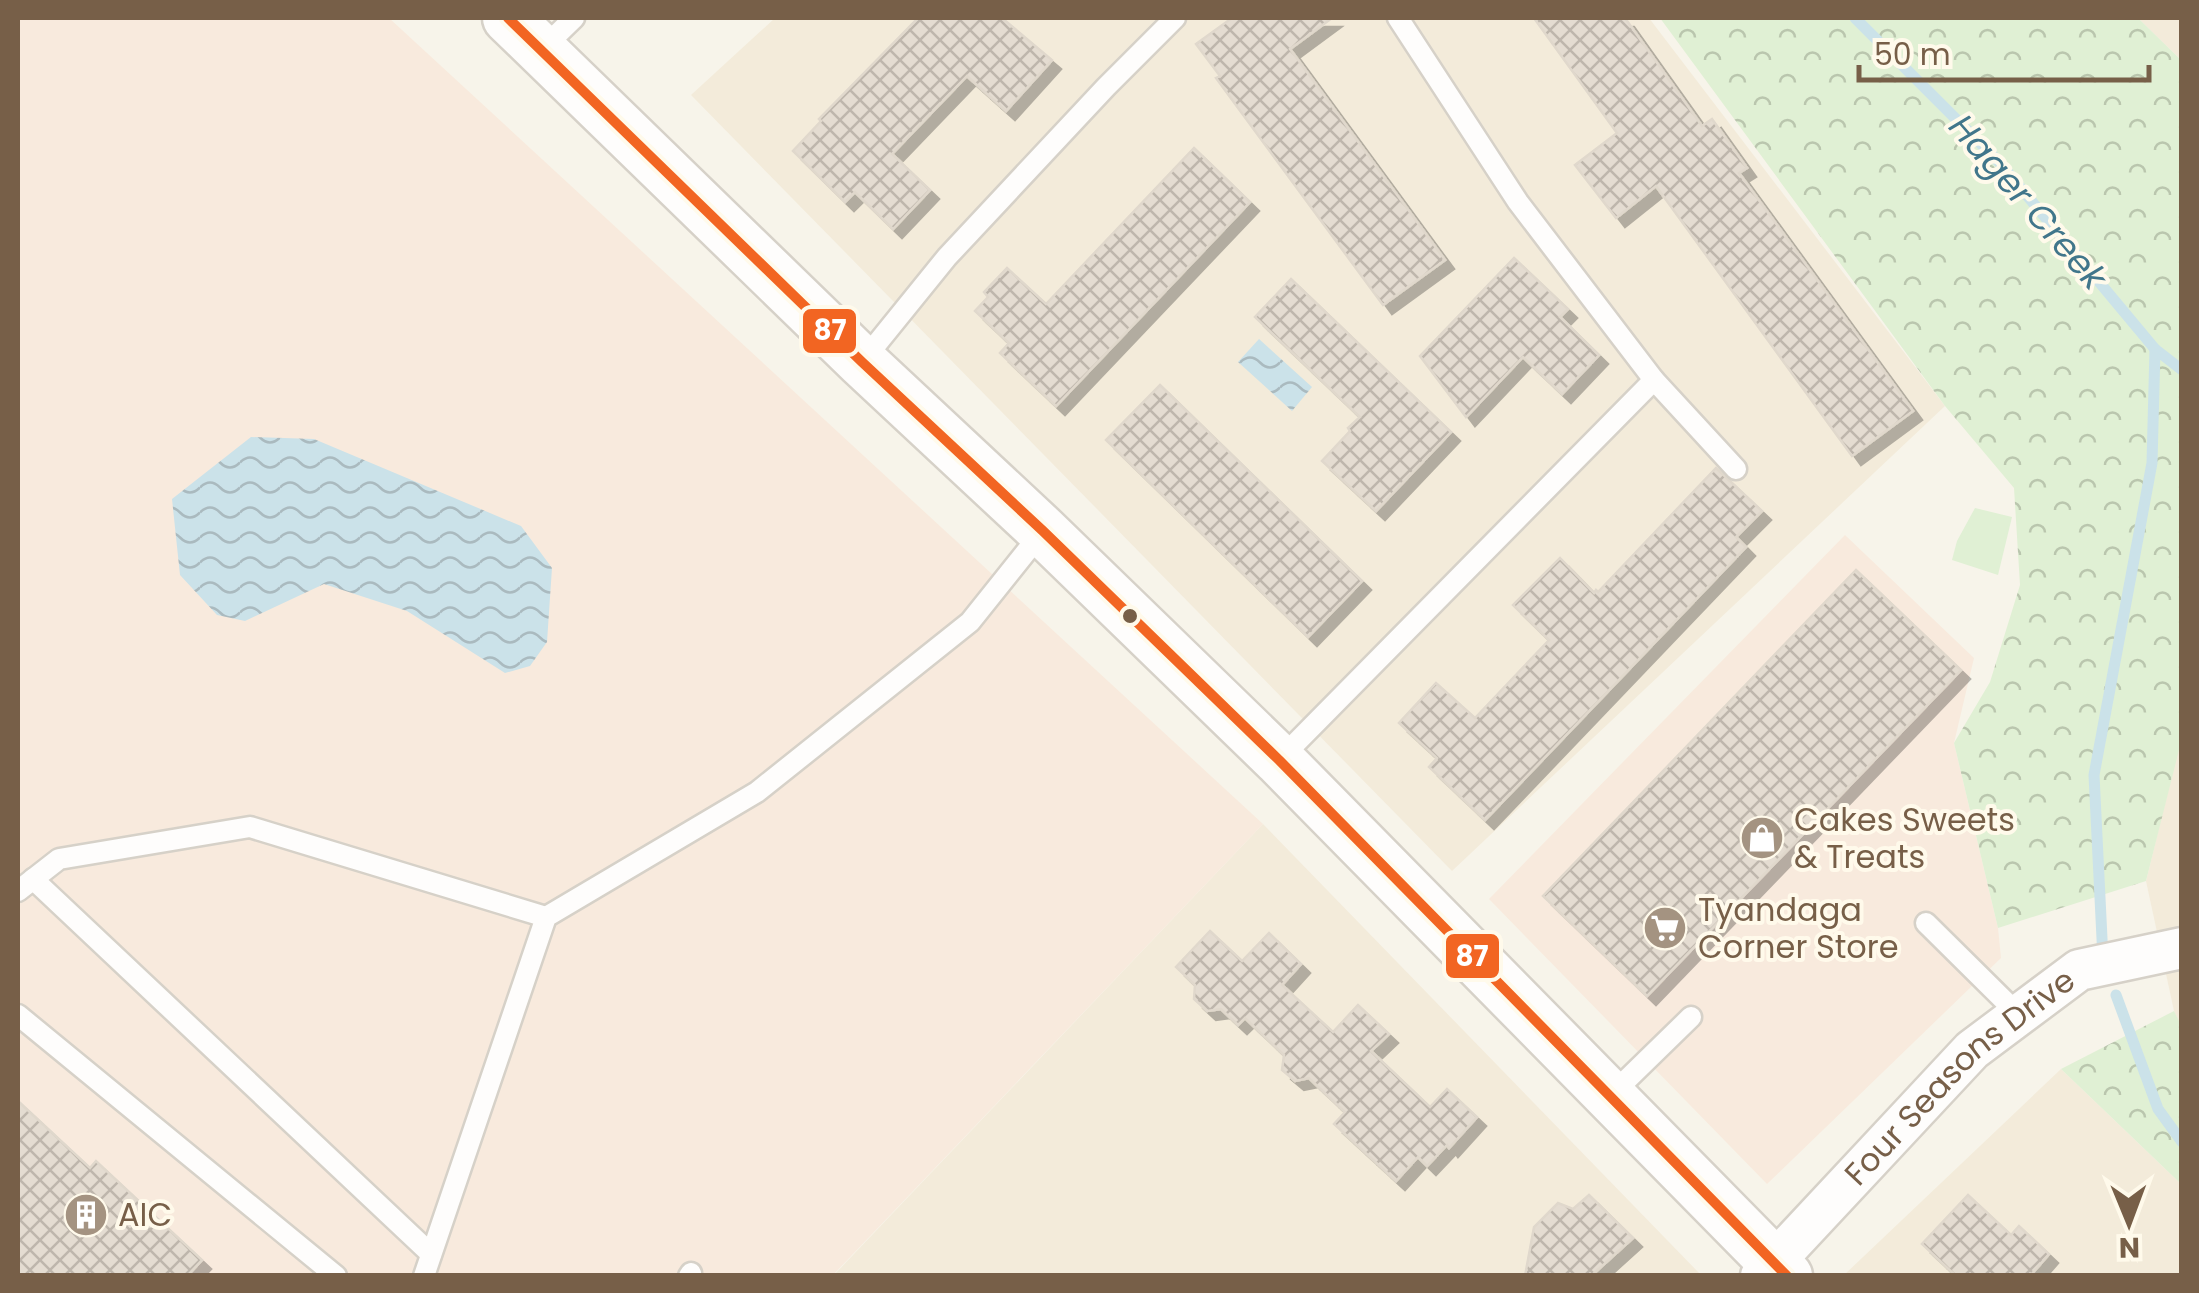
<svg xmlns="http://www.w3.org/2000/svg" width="2199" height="1293" font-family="Poppins,sans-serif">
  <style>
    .residential { fill: #f3ebda }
    .commercial { fill: #f8eadd }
    .green { fill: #e0f0d4 }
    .forest { fill: url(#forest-crowns) }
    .water { fill: url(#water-waves) }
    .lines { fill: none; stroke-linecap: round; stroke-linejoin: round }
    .stream { stroke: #cbe2e9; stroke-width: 11 }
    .building { fill: url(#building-cross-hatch); stroke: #e0d8cc; stroke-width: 2.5; filter: url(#shadow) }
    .service-casing { stroke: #d6d1c8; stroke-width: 25 }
    .minor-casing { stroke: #d6d1c8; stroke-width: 45 }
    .tertiary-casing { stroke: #d6d1c8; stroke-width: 55 }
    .service { stroke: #fefdfc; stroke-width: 20 }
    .minor { stroke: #fefdfc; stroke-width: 40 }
    .tertiary { stroke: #fefdfc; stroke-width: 50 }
    .bus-1-casing { stroke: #fffaeb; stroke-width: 18 }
    .bus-1 { stroke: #f26522; stroke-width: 10 }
    .bus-dot { fill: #775f48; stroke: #fffaeb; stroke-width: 4 }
    .labels { text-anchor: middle; stroke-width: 8; stroke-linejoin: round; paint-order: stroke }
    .poi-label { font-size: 32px; fill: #775f48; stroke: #fffaeb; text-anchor: start }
    .street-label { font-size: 32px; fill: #775f48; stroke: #fffaeb }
    .water-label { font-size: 35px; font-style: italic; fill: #41768b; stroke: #fffaeb }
    .line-badge { stroke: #fffaeb; stroke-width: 4 }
    .badge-label { font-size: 28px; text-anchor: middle; font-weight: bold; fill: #fff }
  </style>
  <defs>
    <pattern id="forest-crowns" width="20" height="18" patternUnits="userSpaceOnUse" patternTransform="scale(2.5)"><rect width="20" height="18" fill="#e0f0d4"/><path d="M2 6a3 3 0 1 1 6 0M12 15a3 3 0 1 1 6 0" fill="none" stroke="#bac6ae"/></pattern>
    <pattern id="water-waves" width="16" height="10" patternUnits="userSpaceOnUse" patternTransform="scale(2.5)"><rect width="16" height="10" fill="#cbe2e9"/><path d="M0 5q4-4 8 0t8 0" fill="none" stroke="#aababf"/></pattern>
    <pattern id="building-cross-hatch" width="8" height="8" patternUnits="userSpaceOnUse" patternTransform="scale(2.5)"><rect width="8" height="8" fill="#e4dcd1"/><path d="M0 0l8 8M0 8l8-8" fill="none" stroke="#beb6ac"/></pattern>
    <filter id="shadow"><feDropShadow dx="9" dy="9" stdDeviation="0" flood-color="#0004"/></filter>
  </defs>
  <rect width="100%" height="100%" fill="#f7f4ea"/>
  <g class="residential">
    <polygon points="775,18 1649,18 1945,406 1452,871 691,95"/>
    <polygon points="2138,18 2181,18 2181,60"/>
    <polygon points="2181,738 2181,1027 2174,1011 2146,881"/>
    <polygon points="1263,824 1701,1275 833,1276"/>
    <polygon points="2061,1069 2181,1184 2181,1275 1843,1276"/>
  </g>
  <g class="commercial">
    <polygon points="18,18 389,18 1263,824 833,1275 18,1275"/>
    <polygon points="1845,535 1974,658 1954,743 1998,928 2001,958 1767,1184 1489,899"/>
  </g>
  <polygon class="green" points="1975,508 2012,517 1998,575 1952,560 1957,541"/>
  <g class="forest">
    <polygon points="1660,18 2138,18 2181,60 2182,738 2146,881 1998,928 1954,743 1990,682 2020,585 2014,488 1945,406"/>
    <polygon points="2174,1011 2182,1027 2181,1184 2061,1069"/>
  </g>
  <g class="water">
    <polygon points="1259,339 1312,387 1292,411 1238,362"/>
    <polygon points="251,437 314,439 521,526 552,568 547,642 530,666 505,673 407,611 324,584 245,621 217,615 180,575 172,499"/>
  </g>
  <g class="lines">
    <g class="stream">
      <polyline points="1855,18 1999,162 2155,349 2182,370"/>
      <polyline points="2103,959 2094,775 2152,463 2155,349"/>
      <polyline points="2116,995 2158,1109 2182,1142"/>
    </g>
  </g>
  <g class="building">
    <polygon points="918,18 1002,18 1052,60 1006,111 967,76 892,154 930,190 893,229 855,192 845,202 793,151 821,121 819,119"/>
    <polygon points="1232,18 1332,18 1290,49 1445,260 1383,305 1216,78 1220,76 1196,44"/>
    <polygon points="1534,18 1625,18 1702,126 1712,119 1747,168 1739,173 1913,411 1852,456 1656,186 1616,218 1575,165 1617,133"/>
    <polygon points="1194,148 1250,202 1056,406 1000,353 1009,343 975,311 988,297 984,292 1007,268 1046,304"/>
    <polygon points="1514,258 1568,309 1560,317 1599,355 1562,394 1523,357 1466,417 1420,356"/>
    <polygon points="1291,279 1451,432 1376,511 1322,461 1350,431 1348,428 1360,417 1255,317"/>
    <polygon points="1160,385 1362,581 1308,637 1106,440"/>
    <polygon points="1716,468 1762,511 1736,537 1746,547 1485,820 1429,767 1437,758 1399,723 1436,683 1475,718 1549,640 1513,605 1560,558 1594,593 1596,590 1598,592"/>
    <polygon points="1856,570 1961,670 1647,996 1543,896"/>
    <polygon points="1210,931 1242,961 1269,933 1301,964 1282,985 1333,1032 1358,1005 1389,1034 1371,1051 1430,1107 1447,1089 1477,1117 1449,1148 1447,1145 1427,1166 1418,1157 1396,1181 1334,1124 1345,1112 1309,1078 1295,1081 1282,1070 1284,1055 1245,1018 1238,1025 1221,1009 1207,1011 1194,999 1195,985 1176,967"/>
    <polygon points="18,1101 90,1168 96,1161 202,1260 187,1276 18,1276"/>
    <polygon points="1589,1195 1633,1238 1591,1276 1525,1276 1534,1227 1558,1203 1573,1209"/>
    <polygon points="1968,1195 2011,1235 2019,1226 2049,1254 2030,1276 1956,1276 1922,1244"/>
  </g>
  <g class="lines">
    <g class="service-casing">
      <g id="service">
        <polyline points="1398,18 1518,202 1654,380 1736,469"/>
        <polyline points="541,50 574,18"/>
        <polyline points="862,362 947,257 1106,87 1175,18"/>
        <polyline points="1280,759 1654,380"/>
        <polyline points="33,879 431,1254"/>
        <polyline points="18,891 59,859 250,827 546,917"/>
        <polyline points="1926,923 2018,1014"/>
        <polyline points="18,1015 336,1276"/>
        <polyline points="1610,1096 1691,1017"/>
        <polyline points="424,1276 546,917 757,792 970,622 1042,532"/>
        <polyline points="689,1276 691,1273"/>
      </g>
    </g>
    <g class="minor-casing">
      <g id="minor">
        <path id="s1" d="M1761,1276L1972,1050L2079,970L2182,948"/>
      </g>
    </g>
    <g class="tertiary-casing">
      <polyline id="tertiary" points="508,18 862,362 1043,531 1279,760 1787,1276"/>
    </g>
    <use href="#service" class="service"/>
    <use href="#minor" class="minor"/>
    <use href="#tertiary" class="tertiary"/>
    <g class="bus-1-casing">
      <polyline id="bus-1" points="508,18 862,362 1043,531 1279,760 1787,1276"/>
    </g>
    <use href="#bus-1" class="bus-1"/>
  </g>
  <defs>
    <g id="shop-disc" transform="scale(2.25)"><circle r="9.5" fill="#a49381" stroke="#fffaeb"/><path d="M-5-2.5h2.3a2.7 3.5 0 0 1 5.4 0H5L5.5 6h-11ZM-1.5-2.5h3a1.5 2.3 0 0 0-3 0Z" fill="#fff"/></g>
    <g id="supermarket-disc" transform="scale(2.25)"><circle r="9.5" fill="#a49381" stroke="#fffaeb"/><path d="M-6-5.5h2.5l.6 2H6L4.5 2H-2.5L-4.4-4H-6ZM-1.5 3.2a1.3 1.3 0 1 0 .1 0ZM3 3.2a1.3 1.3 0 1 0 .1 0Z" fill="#fff"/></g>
    <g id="building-disc" transform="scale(2.25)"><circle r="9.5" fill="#a49381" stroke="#fffaeb"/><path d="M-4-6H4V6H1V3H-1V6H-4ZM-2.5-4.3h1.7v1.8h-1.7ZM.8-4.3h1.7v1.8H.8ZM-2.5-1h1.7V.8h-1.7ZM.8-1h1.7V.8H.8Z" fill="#fff"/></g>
  </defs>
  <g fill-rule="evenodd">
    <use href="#shop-disc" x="1762" y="838"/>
    <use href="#supermarket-disc" x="1665" y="928"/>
    <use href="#building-disc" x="86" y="1215"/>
  </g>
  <circle class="bus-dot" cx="1130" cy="616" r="9"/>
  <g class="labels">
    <g class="poi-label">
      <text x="1794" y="831">Cakes Sweets<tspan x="1794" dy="37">&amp; Treats</tspan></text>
      <text x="1698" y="921">Tyandaga<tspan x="1698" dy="37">Corner Store</tspan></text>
      <text x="118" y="1226">AIC</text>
    </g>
    <g class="street-label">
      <text dy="11" stroke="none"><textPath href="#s1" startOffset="282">Four Seasons Drive</textPath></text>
    </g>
    <g class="water-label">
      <text transform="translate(2028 202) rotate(49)" y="12">Hager Creek</text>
    </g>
  </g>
  <g class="line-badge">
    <rect x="801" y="307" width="57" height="48" rx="10" fill="#f26522"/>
    <rect x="1444" y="932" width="57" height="48" rx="10" fill="#f26522"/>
  </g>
  <g class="badge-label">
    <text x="830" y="340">87</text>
    <text x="1472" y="966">87</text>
  </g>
  <rect width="2199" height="1293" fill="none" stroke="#775f48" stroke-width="40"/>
  <g transform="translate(2129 1223) rotate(179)" stroke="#fffaeb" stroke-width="8" paint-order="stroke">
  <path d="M0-8L18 38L0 25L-18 38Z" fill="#775f48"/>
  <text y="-15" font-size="28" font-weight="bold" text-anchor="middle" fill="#775f48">N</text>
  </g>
  <path d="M1859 65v15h290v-15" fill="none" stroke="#775f48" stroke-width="5"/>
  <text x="1874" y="65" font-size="30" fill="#775f48" stroke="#fffaeb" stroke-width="8" paint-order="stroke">50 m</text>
</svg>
